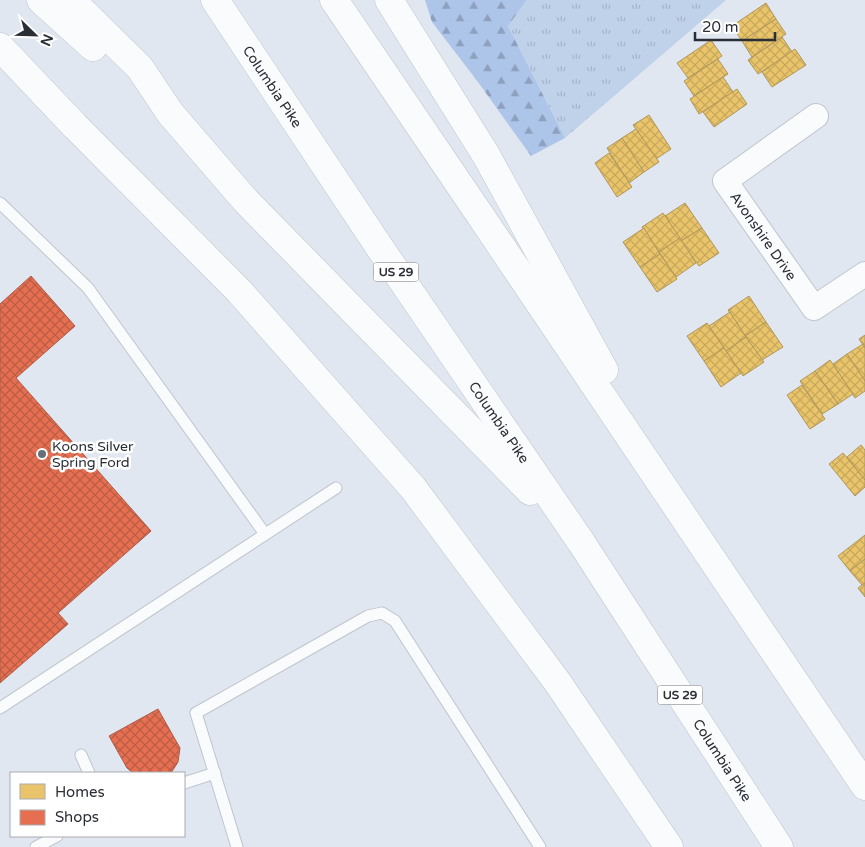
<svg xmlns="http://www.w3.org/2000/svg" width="865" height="847" font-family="'Varela Round',sans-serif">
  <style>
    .grass { fill: url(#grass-tufts) }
    .forest { fill: url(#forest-firs) }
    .homes { fill: url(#homes-cross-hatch); stroke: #b0975a }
    .shops { fill: url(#shops-cross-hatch); stroke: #ae5c49 }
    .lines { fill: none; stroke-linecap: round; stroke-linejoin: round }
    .lane-casing { stroke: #bfc5cc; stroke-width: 13 }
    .street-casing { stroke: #bfc5cc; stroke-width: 26 }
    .highway-casing { stroke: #bfc5cc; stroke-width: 29 }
    .lane { stroke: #fafbfd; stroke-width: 11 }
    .street { stroke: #fafbfd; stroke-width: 24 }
    .highway { stroke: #fafbfd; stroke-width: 28 }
    .poi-dot { fill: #6a6f77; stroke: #fff; stroke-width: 2 }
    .labels { text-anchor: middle; stroke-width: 5; stroke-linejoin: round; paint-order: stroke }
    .shield { fill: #fff; stroke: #6a6d72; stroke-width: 1 }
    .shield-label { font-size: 12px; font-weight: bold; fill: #2a2e35 }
    .street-label { font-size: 14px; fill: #2a2e35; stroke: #fff }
    .poi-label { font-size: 14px; fill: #2a2e35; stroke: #fff; text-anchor: start }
  </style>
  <defs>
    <pattern id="grass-tufts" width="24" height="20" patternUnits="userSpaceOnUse" patternTransform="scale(1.25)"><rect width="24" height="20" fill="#c0d1ea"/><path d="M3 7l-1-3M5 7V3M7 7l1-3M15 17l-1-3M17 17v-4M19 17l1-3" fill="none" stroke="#a5b4c9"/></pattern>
    <pattern id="forest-firs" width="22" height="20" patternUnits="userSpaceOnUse" patternTransform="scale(1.25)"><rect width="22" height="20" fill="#adc5e9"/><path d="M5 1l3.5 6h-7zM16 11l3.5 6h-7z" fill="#8da0be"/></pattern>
    <pattern id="homes-cross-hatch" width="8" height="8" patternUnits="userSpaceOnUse" patternTransform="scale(1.25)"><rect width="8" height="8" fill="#e9c46a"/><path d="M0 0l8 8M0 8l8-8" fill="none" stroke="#c8a95c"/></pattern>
    <pattern id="shops-cross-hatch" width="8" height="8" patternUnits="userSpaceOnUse" patternTransform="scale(1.25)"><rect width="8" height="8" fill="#e76f51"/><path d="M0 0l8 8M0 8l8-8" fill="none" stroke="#bb5c44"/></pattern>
  </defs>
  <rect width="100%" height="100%" fill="#e0e7f1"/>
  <polygon class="grass" points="527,0 726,0 565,138 508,26"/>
  <polygon class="forest" points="425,0 527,0 508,26 565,138 531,156 478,82 432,22"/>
  <g class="homes">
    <polygon points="766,3 776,19 742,41 732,26"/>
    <polygon points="776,19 786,34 752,57 742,41"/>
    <polygon points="782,37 792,52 758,74 748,60"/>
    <polygon points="711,40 722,56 688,78 677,63"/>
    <polygon points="795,49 806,65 772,87 762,72"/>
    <polygon points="718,59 728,74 694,96 684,81"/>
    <polygon points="723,77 733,92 699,114 690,99"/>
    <polygon points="737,89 747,104 714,127 703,112"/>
    <polygon points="649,115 671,149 656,159 633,125"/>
    <polygon points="636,129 659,162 644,172 622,138"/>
    <polygon points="622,138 644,172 629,183 607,148"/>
    <polygon points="609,153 632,187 617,197 595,163"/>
    <polygon points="685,203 702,228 681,241 665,216"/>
    <polygon points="663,213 680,238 659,252 642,227"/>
    <polygon points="644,228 660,254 640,267 623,242"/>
    <polygon points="702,228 719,253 699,266 681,241"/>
    <polygon points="680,238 696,263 676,277 659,252"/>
    <polygon points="660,254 677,279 657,292 640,267"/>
    <polygon points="749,296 766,322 745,336 728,310"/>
    <polygon points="730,312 746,337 726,351 709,326"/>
    <polygon points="766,322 783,347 762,360 745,336"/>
    <polygon points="707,323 724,348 704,361 687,336"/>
    <polygon points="865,335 865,348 859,339"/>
    <polygon points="746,337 764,362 743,376 726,351"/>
    <polygon points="863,344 865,348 865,381 847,354"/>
    <polygon points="724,348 741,373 721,387 704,361"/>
    <polygon points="847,354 865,381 865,391 855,398 833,364"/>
    <polygon points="830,360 853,394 838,404 815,371"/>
    <polygon points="815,371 838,404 822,414 800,381"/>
    <polygon points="802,385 825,419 810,429 787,395"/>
    <polygon points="861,445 865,450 865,480 847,457"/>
    <polygon points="843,453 865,480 865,487 855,496 829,464"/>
    <polygon points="865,535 865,559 850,571 838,556"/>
    <polygon points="865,559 865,583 862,585 850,571"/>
    <polygon points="865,583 865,597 858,588"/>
  </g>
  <g class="shops">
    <polygon points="31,276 75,326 16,378 151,531 58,613 68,624 0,683 0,304"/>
    <polygon points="158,709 180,748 178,762 171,773 133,773 127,768 109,736"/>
  </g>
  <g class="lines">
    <g class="lane-casing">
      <g id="lane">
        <polyline points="0,203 88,288 265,534"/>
        <polyline points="0,708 336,488"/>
        <polyline points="81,755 89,773"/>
        <polyline points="184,783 215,773"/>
        <polyline points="36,847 57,836"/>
        <polyline points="237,847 196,713 368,616 382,613 395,621 540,847"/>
      </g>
    </g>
    <g class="street-casing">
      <g id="street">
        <path id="s1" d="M816,116L725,181L814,308L865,274"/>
      </g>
    </g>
    <g class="highway-casing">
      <g id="highway">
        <polyline points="41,0 93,47"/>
        <polyline points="71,0 140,68 170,113 246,201 530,491"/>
        <path id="s2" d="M215,0L378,245L581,542L779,847"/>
        <polyline points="334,0 478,212 865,786"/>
        <polyline points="389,0 486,155 604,370"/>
        <polyline points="0,47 75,126 239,291 413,488 558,683 669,847"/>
      </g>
    </g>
    <use href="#lane" class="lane"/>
    <use href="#street" class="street"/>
    <use href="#highway" class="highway"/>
  </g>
  <circle class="poi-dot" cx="42" cy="454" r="5"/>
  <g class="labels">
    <g class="shield">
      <rect x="373.5" y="262.5" width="45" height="19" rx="4"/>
      <rect x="657.5" y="685.5" width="45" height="19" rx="4"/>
    </g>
    <g class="shield-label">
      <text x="396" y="276">US 29</text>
      <text x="680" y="699">US 29</text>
    </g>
    <g class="street-label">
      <text dy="5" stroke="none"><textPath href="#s2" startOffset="104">Columbia Pike</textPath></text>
      <text dy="5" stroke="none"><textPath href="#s1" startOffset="179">Avonshire Drive</textPath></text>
      <text dy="5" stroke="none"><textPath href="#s2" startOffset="509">Columbia Pike</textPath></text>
      <text dy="5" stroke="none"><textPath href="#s2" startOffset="914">Columbia Pike</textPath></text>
    </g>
    <g class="poi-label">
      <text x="52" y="451">Koons Silver<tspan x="52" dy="16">Spring Ford</tspan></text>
    </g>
  </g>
  <rect x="10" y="772" width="175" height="65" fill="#ffffff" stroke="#aaabae"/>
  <rect x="20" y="784" width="25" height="15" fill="#e9c46a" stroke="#aaabae"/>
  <text x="55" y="797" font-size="15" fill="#2a2e35">Homes</text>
  <rect x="20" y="810" width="25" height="15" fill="#e76f51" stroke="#aaabae"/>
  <text x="55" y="822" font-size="15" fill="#2a2e35">Shops</text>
  <g transform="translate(35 35) rotate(113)" stroke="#ffffff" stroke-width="4" paint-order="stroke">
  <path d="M0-4L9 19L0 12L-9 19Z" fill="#2a2e35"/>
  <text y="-8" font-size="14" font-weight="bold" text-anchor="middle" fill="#2a2e35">N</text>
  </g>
  <path d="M695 32v8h80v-8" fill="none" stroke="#2a2e35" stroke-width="2.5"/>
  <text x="702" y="32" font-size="15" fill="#2a2e35" stroke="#ffffff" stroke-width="4" paint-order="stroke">20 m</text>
</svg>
